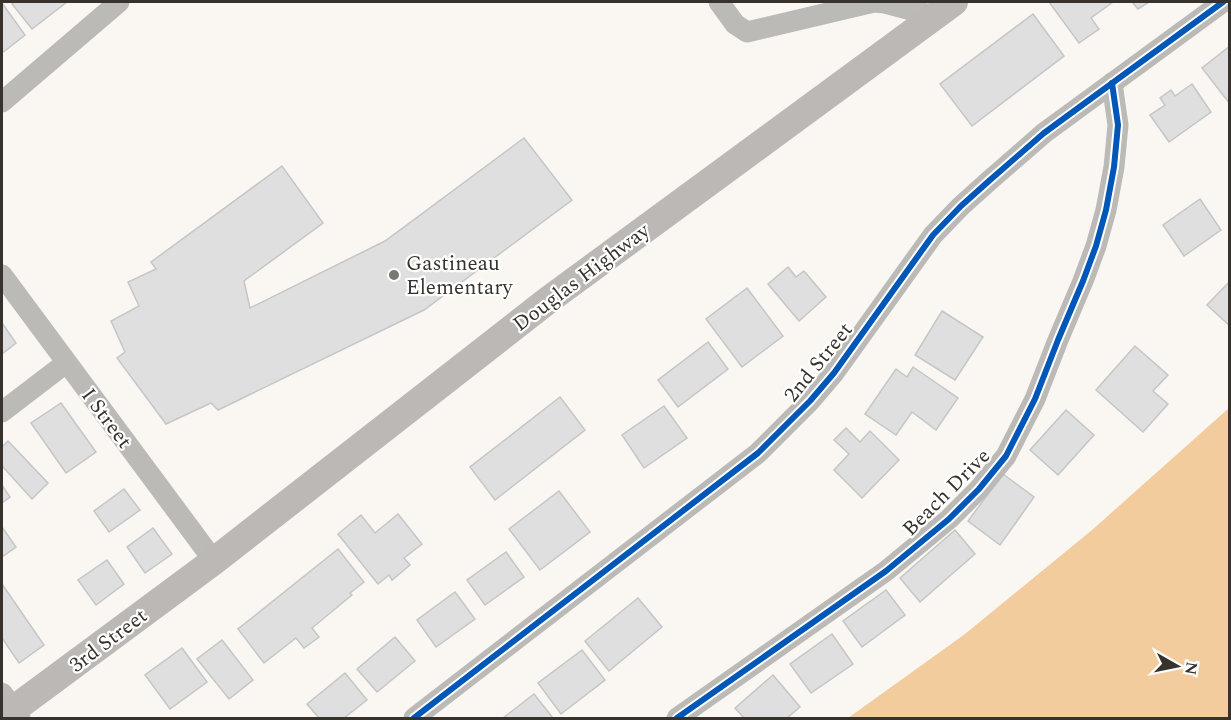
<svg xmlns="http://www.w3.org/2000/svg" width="1231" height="720" font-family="Spectral,serif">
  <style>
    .water { fill: #f3cc9e }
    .building { fill: #dfdfe0; stroke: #c4c6c7; stroke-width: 1.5 }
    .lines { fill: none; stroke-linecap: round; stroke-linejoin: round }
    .minor { stroke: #bcbab7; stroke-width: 21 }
    .secondary { stroke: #bbb8b5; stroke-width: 28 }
    .cycleway-casing { stroke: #fff; stroke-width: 10 }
    .cycleway { stroke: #0057b8; stroke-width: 6 }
    .poi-dot { fill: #7b7771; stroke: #fff; stroke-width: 2 }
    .labels { text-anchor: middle; stroke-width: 4.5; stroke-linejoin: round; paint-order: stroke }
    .poi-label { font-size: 21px; fill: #37322b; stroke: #fff; text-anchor: start }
    .street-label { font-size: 21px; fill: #37322b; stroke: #fff }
  </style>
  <rect width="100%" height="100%" fill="#faf7f3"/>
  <polygon class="water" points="1229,408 1229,718 848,718 965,634 1092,530"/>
  <g class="building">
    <polygon points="15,2 67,2 32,29 12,4"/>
    <polygon points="1049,2 1113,2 1091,18 1099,29 1079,43"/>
    <polygon points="1132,2 1149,2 1138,9"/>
    <polygon points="2,3 25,35 2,53"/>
    <polygon points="1033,14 1064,56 972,126 940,84"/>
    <polygon points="1230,46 1230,104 1202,68"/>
    <polygon points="1192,84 1211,112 1169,142 1150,115 1165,105 1160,98 1171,90 1175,96"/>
    <polygon points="524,138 572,200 424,310 218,410 211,403 166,424 117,358 125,352 111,321 139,306 128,282 156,269 151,262 282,166 323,223 244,281 250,308 385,241"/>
    <polygon points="1200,199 1221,230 1184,256 1163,225"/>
    <polygon points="788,267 796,277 804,271 826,297 799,321 768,284"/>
    <polygon points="1230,281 1230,326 1207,305"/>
    <polygon points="747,288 783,336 742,367 706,319"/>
    <polygon points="942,311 983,337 955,380 915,355"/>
    <polygon points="2,323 16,343 2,354"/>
    <polygon points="708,342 728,369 678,407 658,380"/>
    <polygon points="1135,346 1168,375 1153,391 1168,404 1143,432 1096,390"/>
    <polygon points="913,367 958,398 936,430 912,412 896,435 865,414 896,369 907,377"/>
    <polygon points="560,397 585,430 495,500 470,467"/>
    <polygon points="61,403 96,452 66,473 31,423"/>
    <polygon points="664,406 687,438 644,468 622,435"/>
    <polygon points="1066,410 1094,435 1058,475 1030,450"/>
    <polygon points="846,428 860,442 870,431 899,460 862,498 834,470 849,454 834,440"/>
    <polygon points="8,441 48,483 32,499 2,466 2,447"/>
    <polygon points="1003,474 1034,497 1000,545 968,521"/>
    <polygon points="2,485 10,497 2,503"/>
    <polygon points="124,489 140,510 109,532 94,511"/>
    <polygon points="559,491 590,532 540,570 509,529"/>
    <polygon points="398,514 422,544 404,558 410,565 392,580 389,575 378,584 338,534 361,515 375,533"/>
    <polygon points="2,527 16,547 2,557"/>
    <polygon points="153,528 172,554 145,573 127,547"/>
    <polygon points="955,530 975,554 920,602 900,578"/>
    <polygon points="338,549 364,582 350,593 352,595 312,628 319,637 304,648 296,638 264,663 238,629"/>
    <polygon points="506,552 524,577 485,605 467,580"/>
    <polygon points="107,560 124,584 96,605 78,580"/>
    <polygon points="2,584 44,645 19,663 2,638"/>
    <polygon points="886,590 905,615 862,647 843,621"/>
    <polygon points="455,592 475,619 436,647 417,620"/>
    <polygon points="638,598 662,627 609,671 585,641"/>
    <polygon points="832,634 853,664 811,693 790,664"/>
    <polygon points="395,637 415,661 377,692 357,669"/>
    <polygon points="222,640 253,680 229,699 197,659"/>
    <polygon points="182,648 207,682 170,709 145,675"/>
    <polygon points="582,650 605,680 561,714 538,683"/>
    <polygon points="345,673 367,700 344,718 319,718 307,704"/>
    <polygon points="773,675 800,707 787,718 744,718 735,708"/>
    <polygon points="534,694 553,718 503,718"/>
  </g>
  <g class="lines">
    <g class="minor">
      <polyline points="719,2 735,24 747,32 874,2 885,3 934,16"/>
      <polyline points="2,102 119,2"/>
      <polyline points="2,275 214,561"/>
      <polyline points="2,412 66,363"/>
      <polyline points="2,693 20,718"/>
      <polyline points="414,718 758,453 810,401 834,373 933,235 961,206 990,180 1044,133 1223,2"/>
      <polyline points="677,718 886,571 949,519 979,489 1006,456 1035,399 1058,340 1083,281 1096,246 1106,210 1114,167 1118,125 1112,83"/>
    </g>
    <polyline class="secondary" points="2,718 214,561 547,301 954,2"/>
    <g class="cycleway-casing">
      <g id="cycleway">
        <polyline points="414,718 758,453 810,401 834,373 933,235 961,206 990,180 1044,133 1223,2"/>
        <polyline points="677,718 886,571 949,519 979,489 1006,456 1035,399 1058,340 1083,281 1096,246 1106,210 1114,167 1118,125 1112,83"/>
      </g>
    </g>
    <use href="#cycleway" class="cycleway"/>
  </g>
  <circle class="poi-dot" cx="394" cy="275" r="6"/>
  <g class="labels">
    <g class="poi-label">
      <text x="406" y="270">Gastineau<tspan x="406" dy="24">Elementary</tspan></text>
    </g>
    <g class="street-label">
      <text transform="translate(581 277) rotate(-37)" y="7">Douglas Highway</text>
      <text transform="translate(818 362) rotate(-51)" y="7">2nd Street</text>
      <text transform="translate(107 418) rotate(53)" y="7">I Street</text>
      <text transform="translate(946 492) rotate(-45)" y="7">Beach Drive</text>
      <text transform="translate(108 640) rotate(-37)" y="7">3rd Street</text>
    </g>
  </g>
  <rect width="1231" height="720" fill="none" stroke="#37322b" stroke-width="6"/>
  <g transform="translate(1177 666) rotate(99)" stroke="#ffffff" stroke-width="4.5" paint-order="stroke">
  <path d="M0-4.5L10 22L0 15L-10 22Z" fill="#37322b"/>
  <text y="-9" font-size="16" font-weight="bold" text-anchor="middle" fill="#37322b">N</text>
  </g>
</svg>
